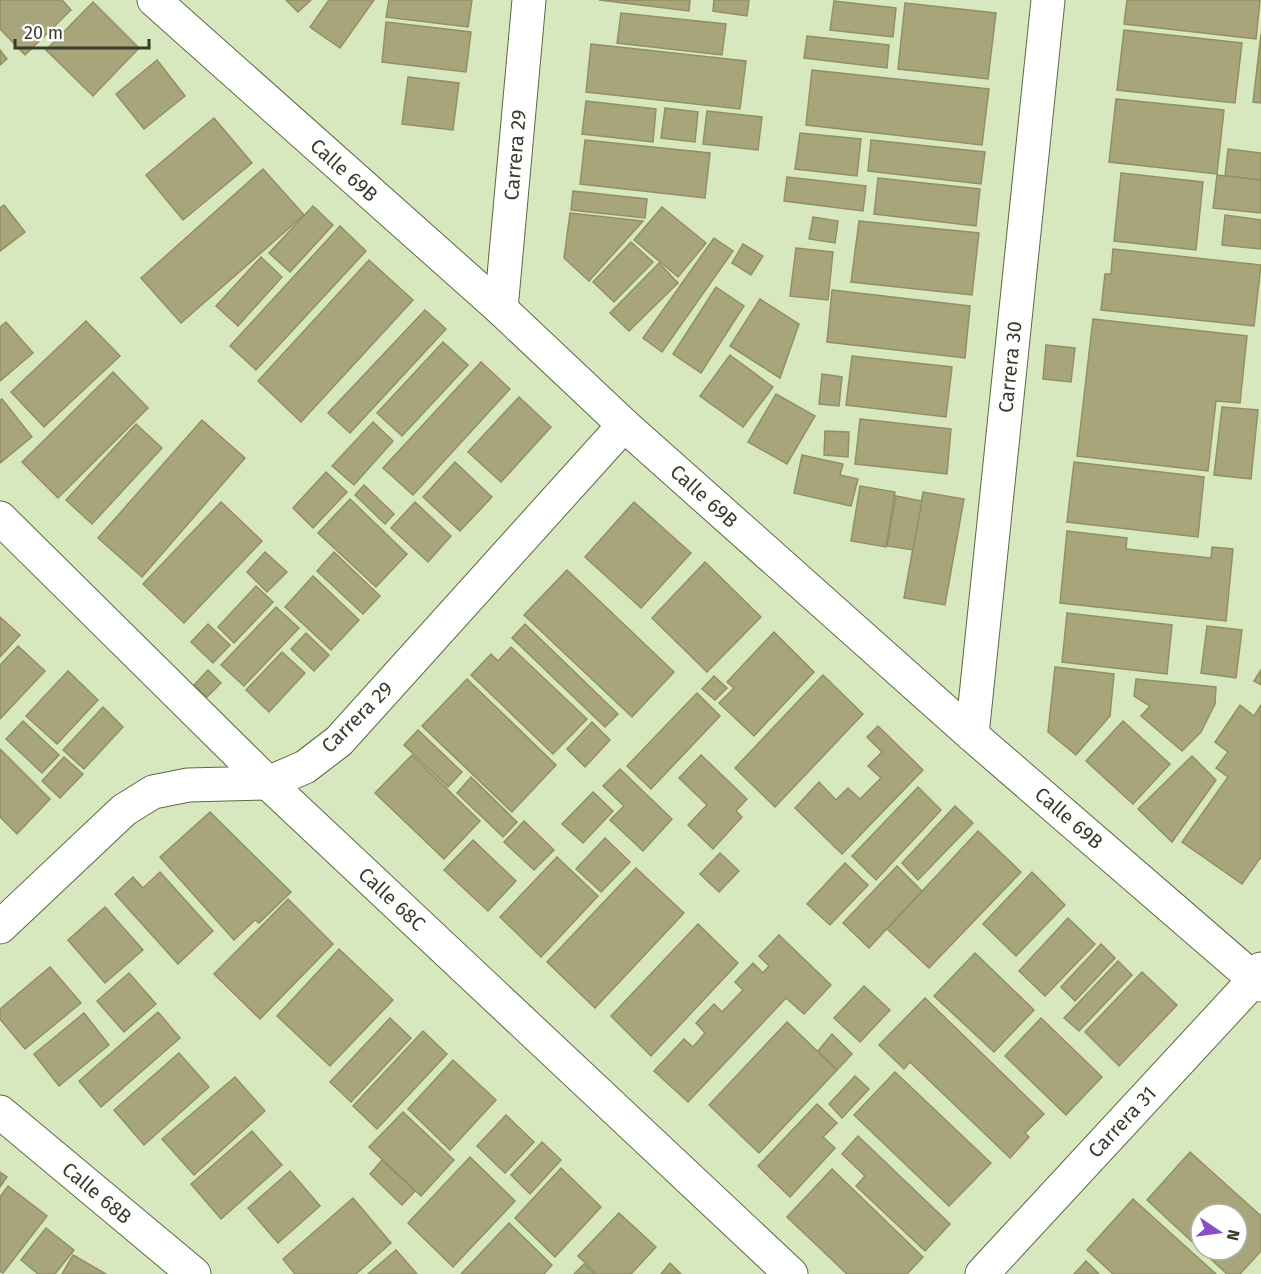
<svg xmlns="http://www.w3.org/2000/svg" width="1261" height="1274" font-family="'Fira Sans',sans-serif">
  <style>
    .building { fill: #a8a57a; stroke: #928f65; stroke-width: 1.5 }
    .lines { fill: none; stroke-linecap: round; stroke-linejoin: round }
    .street-casing { stroke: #5b6943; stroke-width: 35 }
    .street { stroke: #fff; stroke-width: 33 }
    .labels { text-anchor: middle; stroke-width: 6; stroke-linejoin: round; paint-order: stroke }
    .street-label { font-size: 20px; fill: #373d2c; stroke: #fff }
  </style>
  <rect width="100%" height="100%" fill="#d8e8be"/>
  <g class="building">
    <polygon points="0,0 62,0 71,10 25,55 0,29"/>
    <polygon points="286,0 311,0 298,12"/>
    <polygon points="329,0 374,0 340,48 310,27"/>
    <polygon points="389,0 472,0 468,27 386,17"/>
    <polygon points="599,0 690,0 689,11"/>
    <polygon points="714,0 749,0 747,16 713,11"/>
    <polygon points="1127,0 1260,0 1256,39 1124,24"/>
    <polygon points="834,1 896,8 893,37 830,30"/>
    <polygon points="93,2 139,48 93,96 46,50"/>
    <polygon points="905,3 996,13 988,79 898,69"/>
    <polygon points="621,13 726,24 722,55 617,43"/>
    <polygon points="386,22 471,32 466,72 382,62"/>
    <polygon points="1124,30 1242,43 1235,103 1117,90"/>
    <polygon points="1261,34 1261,103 1253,102"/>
    <polygon points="807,36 889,45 887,68 804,58"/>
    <polygon points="591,44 746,61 740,109 586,92"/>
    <polygon points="0,50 7,59 0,65"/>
    <polygon points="157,60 185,96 144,129 116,94"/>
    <polygon points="812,70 989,89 982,145 806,125"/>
    <polygon points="408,77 459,83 453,130 402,124"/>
    <polygon points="1116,99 1224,110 1217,174 1109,162"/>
    <polygon points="586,101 656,109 653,142 582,134"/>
    <polygon points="665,108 698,112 695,142 661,138"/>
    <polygon points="707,111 762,117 758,150 703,144"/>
    <polygon points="214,118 252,163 183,220 146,175"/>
    <polygon points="800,133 861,139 857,176 795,169"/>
    <polygon points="585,140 710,153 705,198 580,184"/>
    <polygon points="871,140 985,152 981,184 868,171"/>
    <polygon points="1228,149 1261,153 1261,180 1225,176"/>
    <polygon points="263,169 304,215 181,323 141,278"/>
    <polygon points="1121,173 1203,182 1196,250 1114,241"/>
    <polygon points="1217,175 1261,180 1261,213 1213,208"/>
    <polygon points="787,177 866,186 863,211 784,201"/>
    <polygon points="878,178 980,189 976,226 874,214"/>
    <polygon points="573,191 647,199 645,218 571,210"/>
    <polygon points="4,205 25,232 0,251 0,208"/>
    <polygon points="313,206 333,225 290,272 269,253"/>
    <polygon points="662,207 706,243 678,277 634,240"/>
    <polygon points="570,213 643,221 589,281 564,258"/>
    <polygon points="1225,215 1261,220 1261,249 1222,245"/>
    <polygon points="813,217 838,221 835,243 809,239"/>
    <polygon points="859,221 979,233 972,295 851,282"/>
    <polygon points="340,226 366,251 256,370 230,346"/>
    <polygon points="714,238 733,251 662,352 643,338"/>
    <polygon points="631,242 653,262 614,302 593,282"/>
    <polygon points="743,244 763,256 751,275 732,263"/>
    <polygon points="796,248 833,252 828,300 790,296"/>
    <polygon points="1113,249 1261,265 1254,326 1101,310 1105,274 1111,274"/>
    <polygon points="261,257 282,277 238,326 216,306"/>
    <polygon points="369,260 413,300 301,422 258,381"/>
    <polygon points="659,263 678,283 629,331 610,313"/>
    <polygon points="716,287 744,306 701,373 673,354"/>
    <polygon points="832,290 970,306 965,358 827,342"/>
    <polygon points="760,299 799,324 780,378 730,346"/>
    <polygon points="425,310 446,329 350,433 328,413"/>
    <polygon points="1093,319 1247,336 1240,403 1216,401 1208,471 1077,456"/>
    <polygon points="86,321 120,356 44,427 11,392"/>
    <polygon points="6,322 33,353 0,381 0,327"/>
    <polygon points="443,342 468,365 402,436 377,413"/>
    <polygon points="1046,345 1075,348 1071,382 1043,379"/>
    <polygon points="730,355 773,387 743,427 700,396"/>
    <polygon points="852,356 952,367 946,417 846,405"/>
    <polygon points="481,362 510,389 413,495 383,468"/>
    <polygon points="113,372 148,408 58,498 22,462"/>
    <polygon points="822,374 842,377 839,406 819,404"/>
    <polygon points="776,394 815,416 787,464 748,442"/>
    <polygon points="519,397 551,427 501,482 468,452"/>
    <polygon points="2,399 32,437 0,463 0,400"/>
    <polygon points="1222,407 1258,410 1251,479 1214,475"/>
    <polygon points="860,419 951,429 947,474 855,464"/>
    <polygon points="202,420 245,458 142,577 98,538"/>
    <polygon points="373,422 393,441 354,485 332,466"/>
    <polygon points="136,424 162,448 92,524 66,500"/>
    <polygon points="825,431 849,432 848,457 824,455"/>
    <polygon points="802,455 843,464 840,475 858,479 851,506 794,493"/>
    <polygon points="455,462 492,497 460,531 423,497"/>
    <polygon points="1074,462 1204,477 1198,537 1067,522"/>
    <polygon points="326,472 347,492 313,528 293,508"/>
    <polygon points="364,485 394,514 385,524 355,495"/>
    <polygon points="860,486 895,492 886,547 851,541"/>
    <polygon points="923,492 964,499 945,605 904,598"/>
    <polygon points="896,496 922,501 913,550 887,546"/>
    <polygon points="350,499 407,554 376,587 318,533"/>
    <polygon points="221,502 262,541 184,623 143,584"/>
    <polygon points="415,502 451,536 428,562 391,528"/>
    <polygon points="634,502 691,553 641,608 585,557"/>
    <polygon points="1067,531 1127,538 1126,549 1211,558 1212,547 1233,549 1226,621 1060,603"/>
    <polygon points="265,552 287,572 267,592 247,572"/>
    <polygon points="334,552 380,596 363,614 317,571"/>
    <polygon points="705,562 761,617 707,672 652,618"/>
    <polygon points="567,570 674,672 632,717 524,615"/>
    <polygon points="313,576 359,620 331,650 285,607"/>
    <polygon points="256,586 273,602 234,643 218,627"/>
    <polygon points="276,607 299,628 244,686 221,665"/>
    <polygon points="1067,613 1172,625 1167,674 1062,662"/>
    <polygon points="0,617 20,635 0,657"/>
    <polygon points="208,624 230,645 213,663 191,642"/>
    <polygon points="525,624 618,714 605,727 512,638"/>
    <polygon points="1207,626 1242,630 1236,678 1201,673"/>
    <polygon points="774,632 814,672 754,736 719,703 734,688 727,682"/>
    <polygon points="306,633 329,655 314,671 291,649"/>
    <polygon points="18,646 45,671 0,719 0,665"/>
    <polygon points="511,647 587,719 553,754 471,675 491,654 498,661"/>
    <polygon points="282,652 305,673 269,712 246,690"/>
    <polygon points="1055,667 1114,674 1110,716 1076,755 1048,732"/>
    <polygon points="208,670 221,683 207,697 194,685"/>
    <polygon points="1261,670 1261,685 1254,681"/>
    <polygon points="68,671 98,700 57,744 26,716"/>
    <polygon points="823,675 863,714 775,807 735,768"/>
    <polygon points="714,676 727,688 715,700 702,689"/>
    <polygon points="467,679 556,765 512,812 422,726"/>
    <polygon points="1136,679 1216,687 1215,704 1201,732 1182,751 1141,716 1150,706 1134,696"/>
    <polygon points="697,693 720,716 651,789 627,766"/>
    <polygon points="1240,705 1254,716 1261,705 1261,857 1242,884 1182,842 1228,777 1216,768 1228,752 1215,742"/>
    <polygon points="103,707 123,727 84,769 63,750"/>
    <polygon points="23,721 59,755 42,773 6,739"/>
    <polygon points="1123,721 1170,764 1133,804 1086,761"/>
    <polygon points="592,722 610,740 585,767 567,749"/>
    <polygon points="878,726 923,770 842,854 795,808 819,782 836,800 848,788 860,799 881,778 868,766 882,752 867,737"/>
    <polygon points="418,730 462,772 448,787 404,745"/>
    <polygon points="0,749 50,799 17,834 0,817"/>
    <polygon points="412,755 480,821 444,859 375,793"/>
    <polygon points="701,755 747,799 736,811 742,817 713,849 688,825 707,805 679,778"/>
    <polygon points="1192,756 1216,780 1172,842 1138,809"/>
    <polygon points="64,757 83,774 60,798 42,781"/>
    <polygon points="620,769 672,819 643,851 610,820 624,806 603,786"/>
    <polygon points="471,777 517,822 503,837 457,793"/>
    <polygon points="918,787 941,810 876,880 852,856"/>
    <polygon points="593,792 613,811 583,843 562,824"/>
    <polygon points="955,806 973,823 918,880 902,863"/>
    <polygon points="210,812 291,892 259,923 255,920 234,940 160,857"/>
    <polygon points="524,821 554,850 534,870 504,842"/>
    <polygon points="978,831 1021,872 929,968 887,929"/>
    <polygon points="605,838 630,862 601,892 576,869"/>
    <polygon points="473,840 516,881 488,911 444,870"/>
    <polygon points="720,853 739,871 719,892 700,874"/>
    <polygon points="557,857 598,896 541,957 500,917"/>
    <polygon points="845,863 868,885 830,925 807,904"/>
    <polygon points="897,866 922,891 869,948 843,923"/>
    <polygon points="636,868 684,913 595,1008 547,962"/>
    <polygon points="160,872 213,931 178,964 115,894 133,877 143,888"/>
    <polygon points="1032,872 1065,905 1016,956 983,924"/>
    <polygon points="288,899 333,944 260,1019 214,974"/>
    <polygon points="105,907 143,950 105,983 68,940"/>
    <polygon points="1068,918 1095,944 1045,996 1019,971"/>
    <polygon points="698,924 738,963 651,1056 611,1016"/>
    <polygon points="779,935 831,985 804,1014 786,998 688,1102 654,1071 684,1039 693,1047 705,1033 696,1023 714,1004 722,1012 743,990 735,982 753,963 763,973 769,966 759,956"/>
    <polygon points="1101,944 1115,958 1075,1001 1061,987"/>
    <polygon points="339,949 393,1000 330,1066 277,1016"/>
    <polygon points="975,953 1034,1010 994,1052 934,996"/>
    <polygon points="1118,961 1132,975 1079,1031 1064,1018"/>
    <polygon points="50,967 81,1003 25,1049 0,1019 0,1009"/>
    <polygon points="1142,972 1177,1005 1119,1066 1085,1032"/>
    <polygon points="129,973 156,1004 124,1032 97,1001"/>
    <polygon points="864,986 890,1010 860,1042 834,1018"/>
    <polygon points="925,998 1044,1114 1025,1133 1029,1137 1010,1158 910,1062 904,1069 879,1045"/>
    <polygon points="158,1012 180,1038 101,1107 79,1081"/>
    <polygon points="84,1013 109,1045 59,1086 34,1054"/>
    <polygon points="390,1018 411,1038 351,1102 330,1082"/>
    <polygon points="1041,1018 1102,1077 1066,1115 1005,1056"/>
    <polygon points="787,1022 837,1070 759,1153 709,1105"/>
    <polygon points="423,1031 447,1054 377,1129 353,1106"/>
    <polygon points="832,1034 852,1054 837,1070 818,1051"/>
    <polygon points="179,1053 209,1087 144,1145 114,1110"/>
    <polygon points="453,1060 496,1100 450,1150 408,1109"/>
    <polygon points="895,1072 991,1163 949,1206 854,1115"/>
    <polygon points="855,1076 869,1089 842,1118 829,1104"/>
    <polygon points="235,1077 265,1111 194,1175 162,1139"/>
    <polygon points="817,1104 837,1123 823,1137 835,1148 790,1197 758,1166"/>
    <polygon points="403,1112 454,1160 421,1196 369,1147"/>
    <polygon points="506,1115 534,1142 505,1173 477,1146"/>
    <polygon points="252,1131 282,1165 221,1219 191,1184"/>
    <polygon points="858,1136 950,1224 925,1251 856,1186 865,1176 842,1154"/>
    <polygon points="542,1142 561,1160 530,1194 511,1175"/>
    <polygon points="1190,1152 1261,1216 1261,1251 1240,1274 1227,1274 1201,1250 1237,1250 1237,1214 1201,1214 1201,1250 1147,1200"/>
    <polygon points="470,1157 515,1201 453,1267 408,1223"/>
    <polygon points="382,1160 415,1191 402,1205 370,1174"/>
    <polygon points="561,1168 601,1207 555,1257 515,1218"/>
    <polygon points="832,1169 923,1257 907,1274 847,1274 787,1217"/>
    <polygon points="290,1171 320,1206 278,1243 248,1208"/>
    <polygon points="0,1172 7,1177 0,1187"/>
    <polygon points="8,1186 47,1216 3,1273 0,1271 0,1197"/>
    <polygon points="353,1198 391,1243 356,1274 295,1274 283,1259"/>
    <polygon points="1133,1199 1216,1274 1113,1274 1087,1250"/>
    <polygon points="619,1213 656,1247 631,1274 597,1274 578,1256"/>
    <polygon points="509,1223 552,1265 544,1274 461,1274"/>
    <polygon points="46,1228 74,1250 55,1274 38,1274 21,1260"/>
    <polygon points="396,1250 417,1274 368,1274"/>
    <polygon points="73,1255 106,1274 62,1274"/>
    <polygon points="1086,1261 1099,1274 1074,1274"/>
    <polygon points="670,1263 681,1274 661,1274"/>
    <polygon points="584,1264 595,1274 574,1274"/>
  </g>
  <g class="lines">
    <g class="street-casing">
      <g id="street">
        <polyline points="154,0 501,309 624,425 972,735 1261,985"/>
        <polyline points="501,309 529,0"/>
        <polyline points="0,518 268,783 791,1274"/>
        <polyline points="972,735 1048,0"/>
        <polyline points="0,927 124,810 153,792 188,785 268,783 305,767 339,741 624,425"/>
        <polyline points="0,1112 194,1274"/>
        <polyline points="982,1274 1255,979 1261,969"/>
      </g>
    </g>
    <use href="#street" class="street"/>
  </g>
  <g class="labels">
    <g class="street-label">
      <text transform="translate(515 155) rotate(-85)" y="7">Carrera 29</text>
      <text transform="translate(344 170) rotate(42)" y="7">Calle 69B</text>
      <text transform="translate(1010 367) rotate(-84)" y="7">Carrera 30</text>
      <text transform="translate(704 496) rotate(42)" y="7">Calle 69B</text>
      <text transform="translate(357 717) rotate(-45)" y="7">Carrera 29</text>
      <text transform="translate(1069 818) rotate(41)" y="7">Calle 69B</text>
      <text transform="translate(392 899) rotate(43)" y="7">Calle 68C</text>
      <text transform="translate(1122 1122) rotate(-47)" y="7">Carrera 31</text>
      <text transform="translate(97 1193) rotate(40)" y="7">Calle 68B</text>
    </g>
  </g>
  <g transform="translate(1219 1232) rotate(103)"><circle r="28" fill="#ffffff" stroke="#afb1ab" stroke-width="1.5"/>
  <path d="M0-4.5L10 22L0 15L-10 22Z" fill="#8b4fc5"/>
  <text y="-9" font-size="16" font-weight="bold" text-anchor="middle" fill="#373d2c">N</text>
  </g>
  <path d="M15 39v9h134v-9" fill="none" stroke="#373d2c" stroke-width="3"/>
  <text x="24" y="39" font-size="18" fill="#373d2c" stroke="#ffffff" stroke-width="4.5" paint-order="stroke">20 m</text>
</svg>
